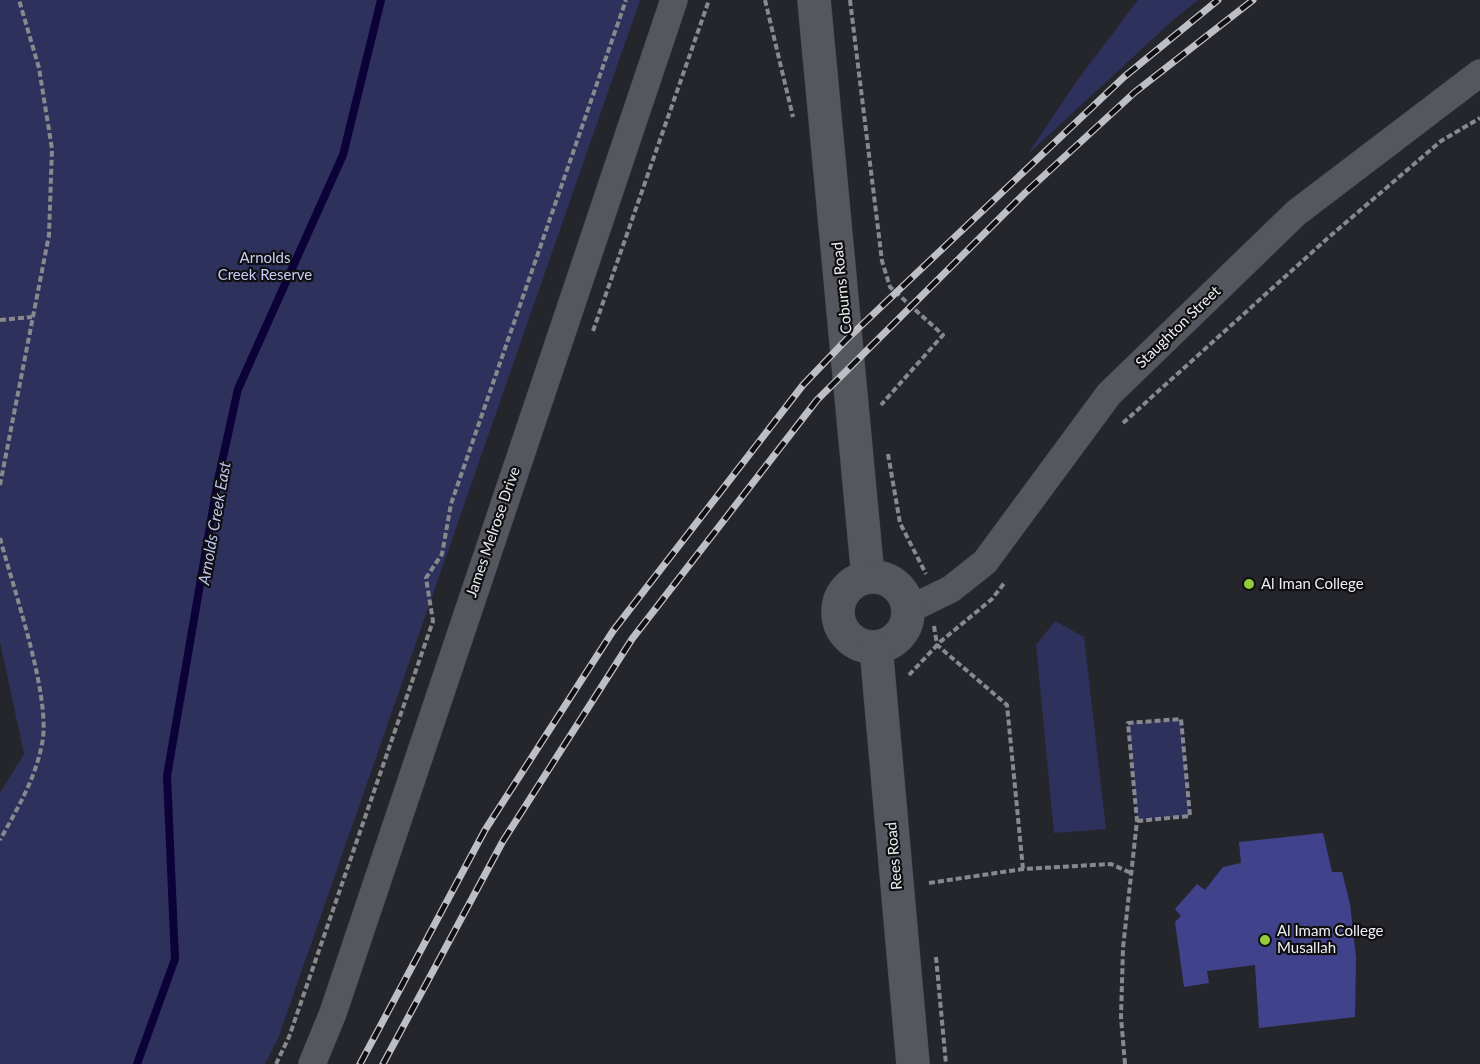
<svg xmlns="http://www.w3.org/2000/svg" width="1480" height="1064" font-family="Lato,sans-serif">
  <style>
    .green { fill: #2e315b }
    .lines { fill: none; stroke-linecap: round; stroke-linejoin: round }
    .stream { stroke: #0b0237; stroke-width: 8 }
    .building { fill: #40438c }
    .minor-casing { stroke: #44454a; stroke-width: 28 }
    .tertiary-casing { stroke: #44454a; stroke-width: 34 }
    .path { stroke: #88898e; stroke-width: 4; stroke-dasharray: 6 3; stroke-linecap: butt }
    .minor { stroke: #55575e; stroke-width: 27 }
    .tertiary { stroke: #55575e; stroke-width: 33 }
    .rail-casing { stroke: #bebfc4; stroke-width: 7 }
    .rail { stroke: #0f0f12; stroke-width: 4.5; stroke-dasharray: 14; stroke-linecap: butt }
    .poi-dot { fill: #94cc3c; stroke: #0f0f12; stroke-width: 2 }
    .labels { text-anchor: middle; stroke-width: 4.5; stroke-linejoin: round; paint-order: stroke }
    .park-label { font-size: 15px; fill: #c7cdf8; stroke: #0f0f12 }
    .street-label { font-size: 15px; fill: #eeeff3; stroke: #0f0f12 }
    .poi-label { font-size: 15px; fill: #eeeff3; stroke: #0f0f12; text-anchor: start }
    .water-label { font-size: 16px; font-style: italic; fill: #bfc5f0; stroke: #0f0f12 }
  </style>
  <rect width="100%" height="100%" fill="#25262c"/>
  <g class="green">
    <polygon points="0,0 640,0 279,1036 265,1064 0,1064 0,793 24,754 0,642"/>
    <polygon points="1138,0 1198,0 1172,21 1027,155 1079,78"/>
    <polygon points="1055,621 1084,637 1106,829 1054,833 1036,645"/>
    <polygon points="1181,719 1190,816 1137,821 1128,723"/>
  </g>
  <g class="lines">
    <polyline class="stream" points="137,1064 175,959 167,776 218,480 238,389 343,155 381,0"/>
  </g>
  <polygon class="building" points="1323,833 1332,872 1342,872 1350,904 1356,957 1355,1017 1259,1028 1255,965 1207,971 1209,983 1184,987 1175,922 1181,916 1175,909 1197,884 1205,890 1223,867 1241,863 1239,842"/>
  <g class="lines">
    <g class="minor-casing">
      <g id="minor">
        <polyline points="908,610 951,589 985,562 1109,394 1296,213 1480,73"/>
        <polyline points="312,1064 333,1013 674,0"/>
      </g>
    </g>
    <g class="tertiary-casing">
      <g id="tertiary">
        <polyline points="814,0 868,577"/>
        <circle cx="873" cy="612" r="35"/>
        <polyline points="876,647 913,1064"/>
      </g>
    </g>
    <g class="path">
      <polyline points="765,0 793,117"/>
      <polyline points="850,0 882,261 890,287 943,335 881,405"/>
      <polyline points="0,320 32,317"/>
      <polyline points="593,331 709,0"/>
      <polyline points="1123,423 1329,237 1441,141 1480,118"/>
      <polyline points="888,454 900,523 926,574"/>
      <polyline points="0,485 49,235 52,149 39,68 19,0"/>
      <path d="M0,538C13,588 52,698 42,744C35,780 17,809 0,840"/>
      <polyline points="934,626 937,645 1007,705 1023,869"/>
      <polyline points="909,675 940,642 992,599 1005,582"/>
      <polyline points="929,883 1023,869 1111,864 1131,873"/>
      <polyline points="936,957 946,1064"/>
      <polyline points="276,1064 289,1037 433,621 426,578 442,554 451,504 626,0"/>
      <polyline points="1125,1064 1121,1017 1123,948 1137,821 1128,723 1181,719 1190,816 1137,821"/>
    </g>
    <use href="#minor" class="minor"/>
    <use href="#tertiary" class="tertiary"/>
    <g class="rail-casing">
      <g id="rail">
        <polyline points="360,1064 485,830 613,631 803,385 847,339 1124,77 1218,0"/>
        <polyline points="383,1064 503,841 632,639 817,400 1025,193 1135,92 1253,0"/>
      </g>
    </g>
    <use href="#rail" class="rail"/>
  </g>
  <g class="poi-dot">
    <circle cx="1249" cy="584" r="6"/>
    <circle cx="1265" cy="940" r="6"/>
  </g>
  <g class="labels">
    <g class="park-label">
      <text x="265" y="263">Arnolds<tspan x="265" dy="17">Creek Reserve</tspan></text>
    </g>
    <g class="street-label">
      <text transform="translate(842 288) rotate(-96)" y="5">Coburns Road</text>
      <text transform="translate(1178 327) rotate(-44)" y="5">Staughton Street</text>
      <text transform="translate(493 532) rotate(-71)" y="5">James Melrose Drive</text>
      <text transform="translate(894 856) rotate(-95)" y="5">Rees Road</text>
    </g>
    <g class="poi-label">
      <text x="1261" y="589">Al Iman College</text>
      <text x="1277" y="936">Al Imam College<tspan x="1277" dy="17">Musallah</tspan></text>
    </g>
    <g class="water-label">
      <text transform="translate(214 523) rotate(-80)" y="6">Arnolds Creek East</text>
    </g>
  </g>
</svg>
